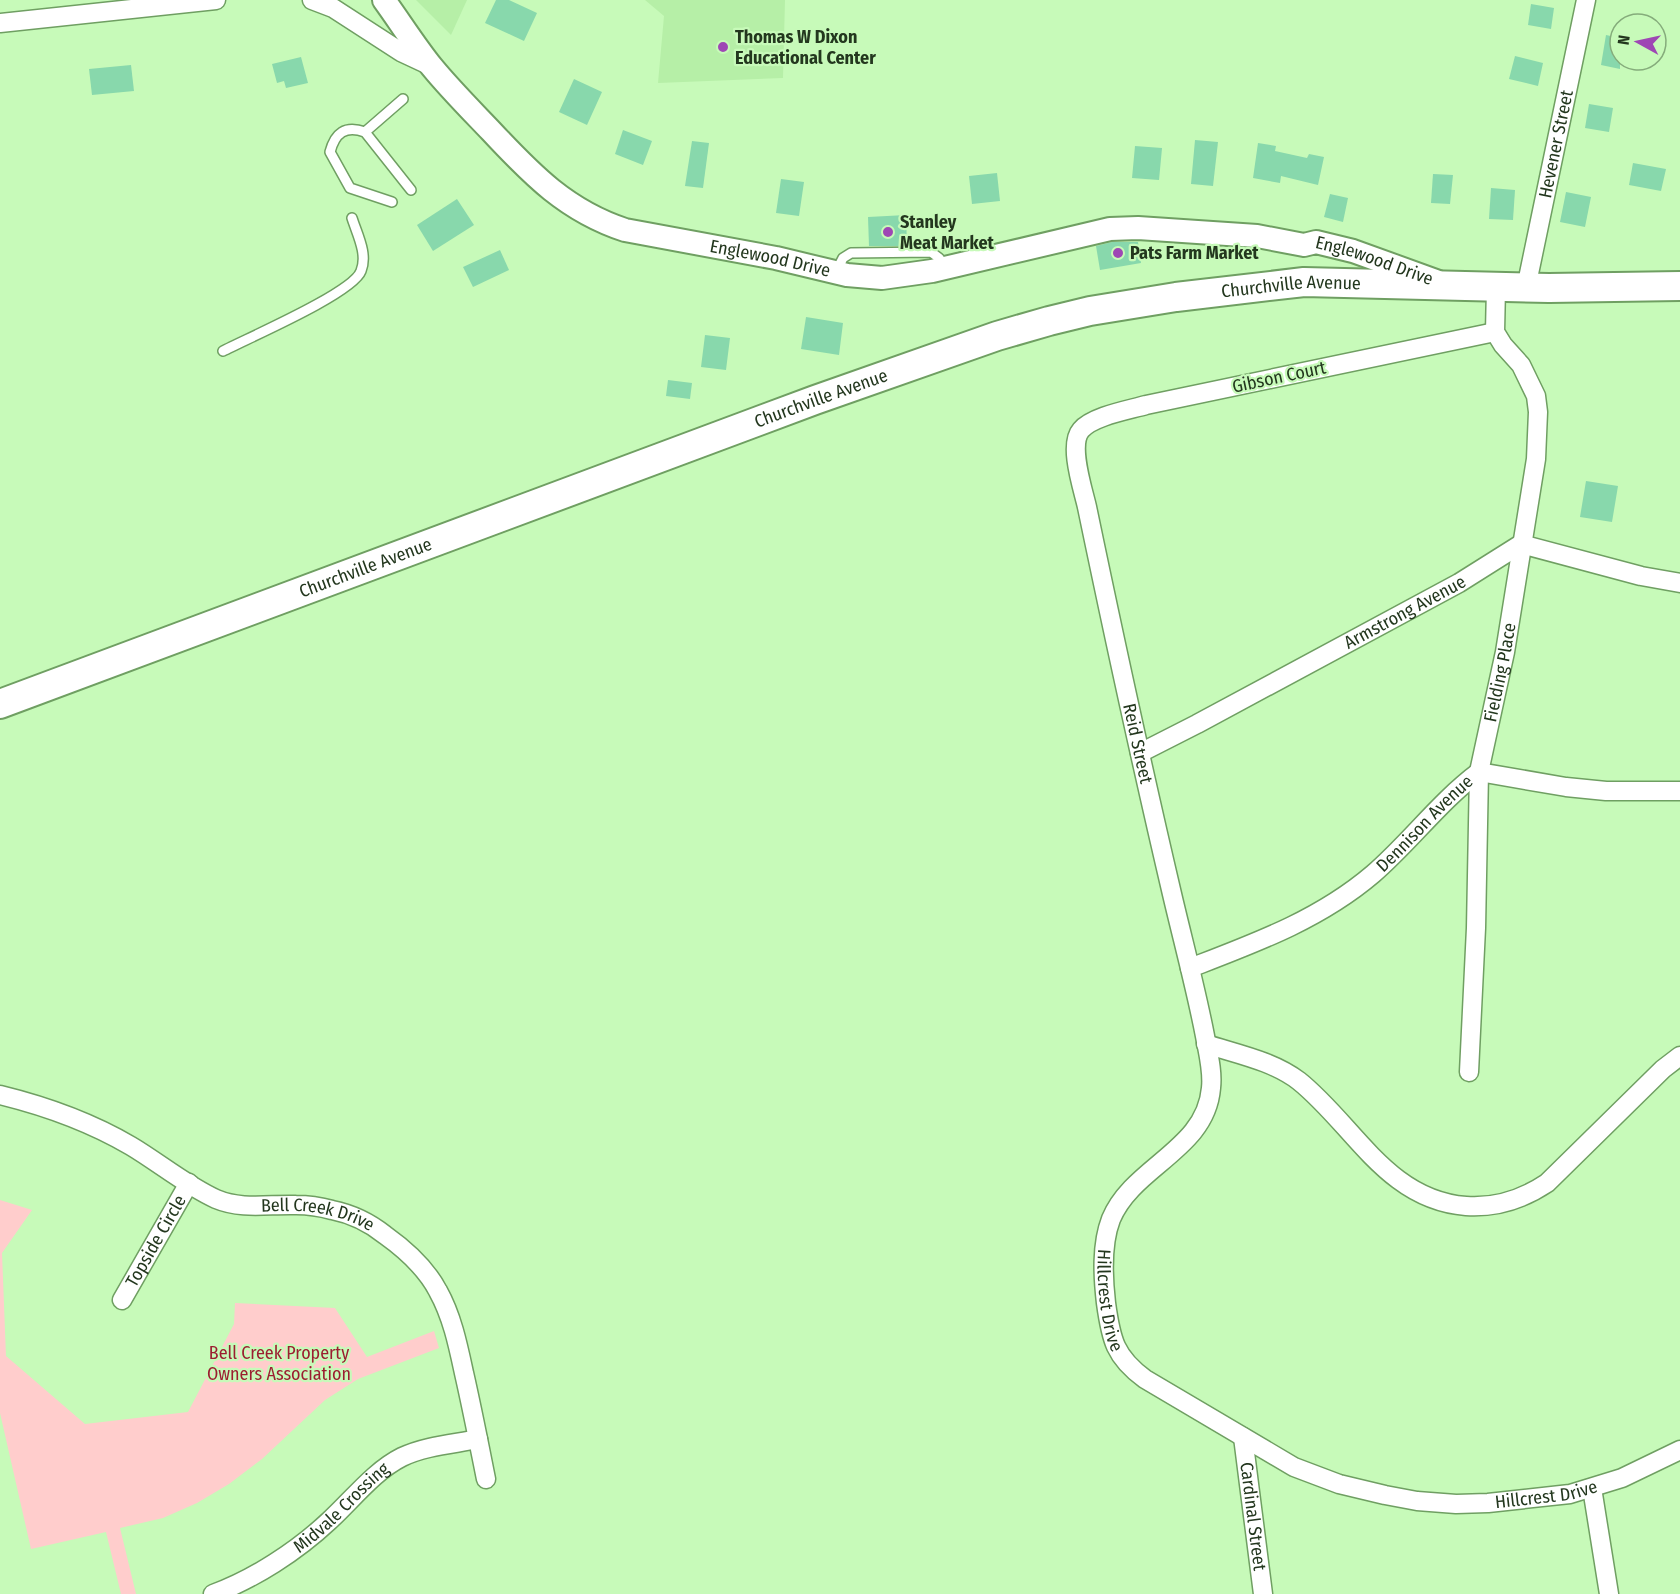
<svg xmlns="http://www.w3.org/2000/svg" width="1680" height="1594" font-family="'Fira Sans Condensed',sans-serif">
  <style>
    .built { fill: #b6efa7 }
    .green { fill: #ffcdcc }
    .building { fill: #88d8ac }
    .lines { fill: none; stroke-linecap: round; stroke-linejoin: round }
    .service-casing { stroke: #6f9f62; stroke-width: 12 }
    .minor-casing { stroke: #6f9f62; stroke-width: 21 }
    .tertiary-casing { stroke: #6f9f62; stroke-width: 26 }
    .primary-casing { stroke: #6f9f62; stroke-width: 32 }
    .service { stroke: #fff; stroke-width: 9 }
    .minor { stroke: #fff; stroke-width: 18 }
    .tertiary { stroke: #fff; stroke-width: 22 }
    .primary { stroke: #fff; stroke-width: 28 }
    .poi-dot { fill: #9e47b4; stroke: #c7fab9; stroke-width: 2 }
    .labels { text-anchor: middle; stroke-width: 4.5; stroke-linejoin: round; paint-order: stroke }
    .poi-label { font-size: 18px; font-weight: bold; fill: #23371e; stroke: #c7fab9; text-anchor: start }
    .street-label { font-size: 18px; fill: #23371e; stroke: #c7fab9 }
    .park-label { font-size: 18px; fill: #9b1e30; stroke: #c7fab9 }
  </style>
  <rect width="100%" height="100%" fill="#c7fab9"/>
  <g class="built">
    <polygon points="416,0 467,0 451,35"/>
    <polygon points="645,0 785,0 783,78 658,83 664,16"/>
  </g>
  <polygon class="green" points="0,1200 32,1210 2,1253 6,1356 85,1424 188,1412 234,1324 235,1303 335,1308 367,1357 434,1331 439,1348 358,1379 325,1400 262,1459 229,1484 197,1503 163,1518 120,1528 136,1594 121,1594 106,1532 31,1549 0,1413"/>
  <g class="building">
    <polygon points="496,0 509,0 537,13 524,41 485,23"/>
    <polygon points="1531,4 1554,8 1551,29 1528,25"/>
    <polygon points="1606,35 1620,38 1620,69 1601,65"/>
    <polygon points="1515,56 1543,63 1538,86 1509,79"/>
    <polygon points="301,57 308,83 286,88 284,81 277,83 272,64"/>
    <polygon points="131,65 134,91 92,95 89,69"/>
    <polygon points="574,79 602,92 587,125 559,112"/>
    <polygon points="1589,104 1613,108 1609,132 1585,128"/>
    <polygon points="623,130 652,141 643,165 615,154"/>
    <polygon points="1195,140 1218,142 1213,186 1191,184"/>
    <polygon points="692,141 709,143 703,188 685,186"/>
    <polygon points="1258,143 1276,146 1275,151 1307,158 1309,154 1324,157 1318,185 1281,176 1280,183 1253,178"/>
    <polygon points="1135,146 1162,148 1159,180 1132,178"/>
    <polygon points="1633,163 1666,169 1661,191 1629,185"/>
    <polygon points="997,173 1000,201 972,204 969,176"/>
    <polygon points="1433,174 1453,175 1450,204 1431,203"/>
    <polygon points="781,179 804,182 799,216 776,213"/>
    <polygon points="1491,188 1515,190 1513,220 1489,219"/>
    <polygon points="1566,192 1591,197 1585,227 1560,222"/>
    <polygon points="1330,194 1348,198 1343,222 1324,217"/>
    <polygon points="457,199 474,225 433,251 417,225"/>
    <polygon points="906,215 907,246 869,246 868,217"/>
    <polygon points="1112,242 1138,242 1141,263 1100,270 1096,246"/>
    <polygon points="500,250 509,270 473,287 463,267"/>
    <polygon points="806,317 843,323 839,355 801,349"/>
    <polygon points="705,335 730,338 726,370 701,367"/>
    <polygon points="668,380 692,383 690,399 666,396"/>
    <polygon points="1586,481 1618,486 1612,522 1580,517"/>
  </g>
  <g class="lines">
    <g class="service-casing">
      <g id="service">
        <polyline points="365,132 403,99"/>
        <path d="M392,202L350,188L330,152C335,133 345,125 365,132L411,190"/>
        <polyline points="836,272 843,258 851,253 931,252 939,258 945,267"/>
        <path d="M223,351C248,338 353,293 361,271C368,254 357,234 352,218"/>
      </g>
    </g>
    <g class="minor-casing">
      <g id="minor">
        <polyline points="312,0 333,8 401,52 431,66"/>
        <polyline points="0,23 216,0"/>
        <path id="s1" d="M1526,288L1586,0"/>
        <path id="s2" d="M1495,332L1146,405C1129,410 1093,416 1081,430C1068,445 1083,489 1087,507C1114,637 1142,766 1172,894C1183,941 1196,989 1205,1036C1208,1053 1213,1071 1211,1088C1206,1150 1133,1166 1111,1219C1101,1245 1103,1277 1106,1303C1111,1340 1115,1357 1145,1379L1294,1467L1339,1484L1385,1495L1417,1501L1456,1504L1488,1503L1570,1494L1622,1478L1680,1450"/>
        <path id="s3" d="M1140,753L1197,724L1459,583L1521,544L1641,576L1680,583"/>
        <path id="s4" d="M1190,968C1255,943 1319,920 1373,874C1410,842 1440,801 1479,772L1566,787L1606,791H1680"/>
        <path d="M1206,1044C1237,1054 1273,1061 1299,1081C1354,1125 1387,1200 1466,1206C1495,1208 1523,1199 1547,1183L1663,1069L1680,1056"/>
        <path id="s5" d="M1469,1072L1476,928L1479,772L1505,652L1536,459L1538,412L1536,396L1521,365L1503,345L1495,332L1496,287"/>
        <path id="s6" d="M0,1095C45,1106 90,1122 131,1146C158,1162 187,1186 216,1199C242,1210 269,1204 296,1205C308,1205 321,1207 332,1210C352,1214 370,1223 385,1235C406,1250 426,1268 438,1291C452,1316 458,1345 464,1373C472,1408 479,1444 486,1479"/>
        <path id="s7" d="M122,1300L189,1183"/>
        <path id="s8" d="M1243,1437L1263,1594"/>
        <polyline points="1592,1488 1609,1594"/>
        <path id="s9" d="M213,1594C254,1579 297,1551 329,1521C352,1500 374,1471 402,1457C425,1446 453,1444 478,1439"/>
      </g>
    </g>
    <g class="tertiary-casing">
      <g id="tertiary">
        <path id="s10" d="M384,0C400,22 415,46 432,67C450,89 471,110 491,131C532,175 567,211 625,230L776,258L847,275L882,278L932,271L1110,229L1138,228L1257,236L1304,245L1316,242L1353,251L1436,281"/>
      </g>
    </g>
    <g class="primary-casing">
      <g id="primary">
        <path id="s11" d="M0,704L815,400L997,336L1049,321L1090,311L1176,297L1304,282L1549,288L1680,286"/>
      </g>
    </g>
    <use href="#service" class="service"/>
    <use href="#minor" class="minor"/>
    <use href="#tertiary" class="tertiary"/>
    <use href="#primary" class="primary"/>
  </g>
  <g class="poi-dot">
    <circle cx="723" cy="47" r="6"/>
    <circle cx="888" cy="232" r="6"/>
    <circle cx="1118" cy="253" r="6"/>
  </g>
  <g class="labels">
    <g class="poi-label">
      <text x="735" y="43">Thomas W Dixon<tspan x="735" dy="21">Educational Center</tspan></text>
      <text x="900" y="228">Stanley<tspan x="900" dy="21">Meat Market</tspan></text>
      <text x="1130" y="259">Pats Farm Market</text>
    </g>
    <g class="street-label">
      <text dy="6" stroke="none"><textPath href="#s1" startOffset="147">Hevener Street</textPath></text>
      <text dy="6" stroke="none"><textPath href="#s10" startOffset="486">Englewood Drive</textPath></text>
      <text dy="6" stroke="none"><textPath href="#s10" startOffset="1102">Englewood Drive</textPath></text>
      <text dy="6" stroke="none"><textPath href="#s11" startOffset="1362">Churchville Avenue</textPath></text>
      <text transform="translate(1279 377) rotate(-12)" y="6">Gibson Court</text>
      <text dy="6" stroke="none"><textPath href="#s11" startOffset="876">Churchville Avenue</textPath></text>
      <text dy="6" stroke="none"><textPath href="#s11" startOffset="390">Churchville Avenue</textPath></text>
      <text dy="6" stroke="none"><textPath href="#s3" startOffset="300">Armstrong Avenue</textPath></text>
      <text dy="6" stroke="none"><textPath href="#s5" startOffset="402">Fielding Place</textPath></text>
      <text dy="6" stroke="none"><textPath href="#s2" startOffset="748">Reid Street</textPath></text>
      <text dy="6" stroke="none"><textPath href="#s4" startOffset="279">Dennison Avenue</textPath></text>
      <text dy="6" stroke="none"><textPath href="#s6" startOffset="345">Bell Creek Drive</textPath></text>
      <text dy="6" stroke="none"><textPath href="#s7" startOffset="68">Topside Circle</textPath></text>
      <text dy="6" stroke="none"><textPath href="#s2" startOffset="1352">Hillcrest Drive</textPath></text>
      <text dy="6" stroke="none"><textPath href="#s2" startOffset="1874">Hillcrest Drive</textPath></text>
      <text dy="6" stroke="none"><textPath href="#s9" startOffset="156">Midvale Crossing</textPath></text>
      <text dy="6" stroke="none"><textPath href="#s8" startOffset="80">Cardinal Street</textPath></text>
    </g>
    <g class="park-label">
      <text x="279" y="1359">Bell Creek Property<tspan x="279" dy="21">Owners Association</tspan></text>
    </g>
  </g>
  <g transform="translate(1638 42) rotate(278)"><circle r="28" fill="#c7fab9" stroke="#85ac7b" stroke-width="1.5"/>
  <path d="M0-4.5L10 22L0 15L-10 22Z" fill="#9e47b4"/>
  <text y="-9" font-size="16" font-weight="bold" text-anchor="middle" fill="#23371e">N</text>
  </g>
</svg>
